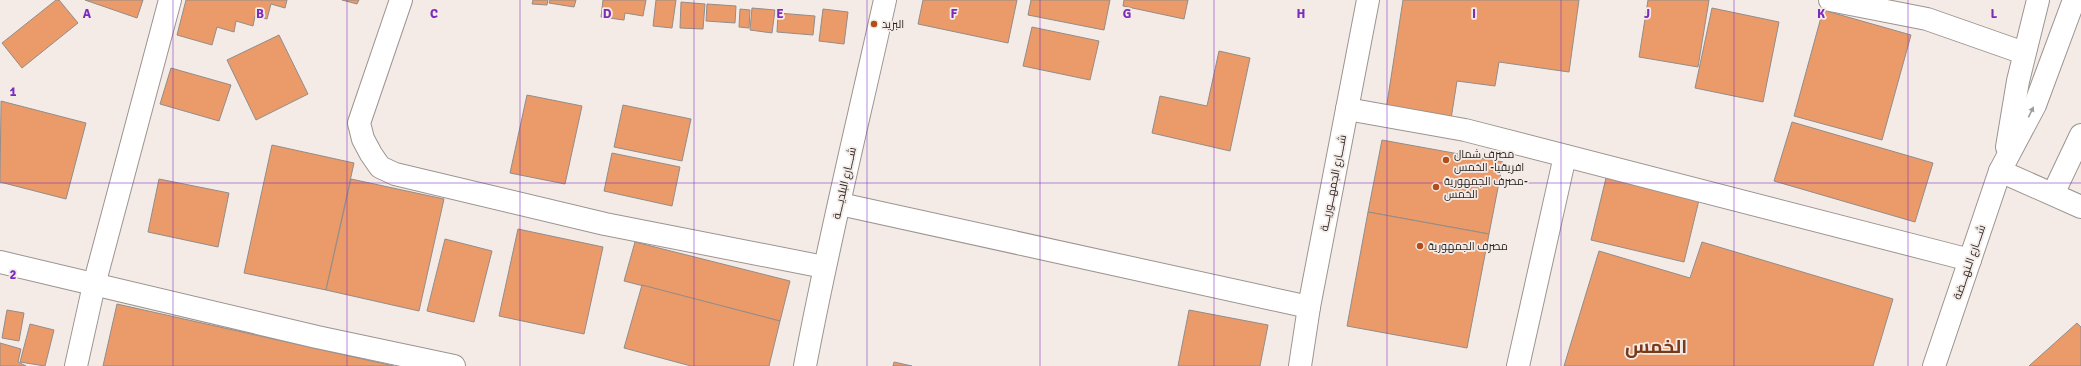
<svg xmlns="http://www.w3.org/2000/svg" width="2081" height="366" font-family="Signika,Cairo,sans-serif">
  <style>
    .building { fill: #eb9a69; stroke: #948c88 }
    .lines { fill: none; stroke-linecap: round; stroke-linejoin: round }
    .minor-casing { stroke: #9c9490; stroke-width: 24 }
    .minor { stroke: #fff; stroke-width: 22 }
    .oneway { fill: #9f9d9d }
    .grid { fill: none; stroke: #7b2cbf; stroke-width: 1; stroke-opacity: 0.55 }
    .poi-dot { fill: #b24f18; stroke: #f4ebe7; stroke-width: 1.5 }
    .labels { text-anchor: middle; stroke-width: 3.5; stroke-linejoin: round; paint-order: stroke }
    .poi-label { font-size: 11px; fill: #292625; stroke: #f4ebe7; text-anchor: start }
    .street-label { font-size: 11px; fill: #292625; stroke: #f4ebe7 }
    .town-label { font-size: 19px; font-weight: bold; fill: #7a3919; stroke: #f4ebe7 }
    .grid-label { font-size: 13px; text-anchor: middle; font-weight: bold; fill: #7b2cbf; stroke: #f4ebe7; stroke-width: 3.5; stroke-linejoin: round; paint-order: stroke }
  </style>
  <rect width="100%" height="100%" fill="#f4ebe7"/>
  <g class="building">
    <polygon points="56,0 59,0 78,23 22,68 2,43"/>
    <polygon points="85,0 143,0 137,18"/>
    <polygon points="186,0 287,0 285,8 271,4 267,19 255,16 253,26 236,21 234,32 217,27 212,45 177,35"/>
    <polygon points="342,0 359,0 357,4"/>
    <polygon points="533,0 548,0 547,5 532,4"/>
    <polygon points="550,0 576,0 574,7 549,3"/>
    <polygon points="603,0 646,0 643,16 625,13 624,20 601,17"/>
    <polygon points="656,0 676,0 672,28 653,26"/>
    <polygon points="923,0 1017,0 1008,43 918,24"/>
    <polygon points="1031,0 1110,0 1104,30 1028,15"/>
    <polygon points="1124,0 1188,0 1184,19 1123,6"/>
    <polygon points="1403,0 1579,0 1569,72 1499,62 1495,86 1457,81 1451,119 1386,110"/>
    <polygon points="1648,0 1709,0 1698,67 1639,57"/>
    <polygon points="681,2 705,4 703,29 680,28"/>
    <polygon points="707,4 736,6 735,23 706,21"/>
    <polygon points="752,8 775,10 772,33 750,30"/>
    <polygon points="1712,8 1779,22 1763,102 1695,88"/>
    <polygon points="740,9 750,10 749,28 739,27"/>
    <polygon points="823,9 848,12 844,44 819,41"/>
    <polygon points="1823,10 1911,35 1882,140 1794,116"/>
    <polygon points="778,13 815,16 813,35 777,32"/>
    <polygon points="1032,27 1099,41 1090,80 1023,66"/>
    <polygon points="279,35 308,94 256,120 227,60"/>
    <polygon points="1219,51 1250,58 1230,151 1152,133 1160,96 1207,106"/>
    <polygon points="171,68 231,85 219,121 160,104"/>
    <polygon points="527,95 582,106 565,184 510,173"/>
    <polygon points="1,101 86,123 66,199 0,182"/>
    <polygon points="623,105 691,119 682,161 614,147"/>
    <polygon points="1792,122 1933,163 1915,222 1774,181"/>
    <polygon points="1382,140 1503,162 1489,234 1368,212"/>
    <polygon points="272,145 354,163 326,290 244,273"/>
    <polygon points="612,153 680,167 672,206 604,191"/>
    <polygon points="1606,178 1699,200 1684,262 1591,240"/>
    <polygon points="159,179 229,193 218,247 148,232"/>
    <polygon points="351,179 444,199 419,311 326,290"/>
    <polygon points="1368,212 1489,234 1467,348 1347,326"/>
    <polygon points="518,229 603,247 584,334 499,316"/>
    <polygon points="445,239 492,251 474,322 427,311"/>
    <polygon points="635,242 790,281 780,321 624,281"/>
    <polygon points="1702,242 1893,299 1873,366 1564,366 1599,251 1690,278"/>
    <polygon points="642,285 780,321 769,366 691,366 624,348"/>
    <polygon points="117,304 394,366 103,366"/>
    <polygon points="7,310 24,313 19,341 2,338"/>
    <polygon points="1189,310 1268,325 1260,366 1178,366"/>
    <polygon points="2077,323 2081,327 2081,366 2029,366"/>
    <polygon points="30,324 54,330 45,366 20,362"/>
    <polygon points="0,343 21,349 18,362 26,366 0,366"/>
    <polygon points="894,362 912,366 893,366"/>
  </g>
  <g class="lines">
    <g class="minor-casing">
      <g id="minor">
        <polyline points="401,0 359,123 363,139 371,154 380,167 395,174 605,224 824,267"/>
        <polyline points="1830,0 1927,19 2024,53"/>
        <polyline points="1347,109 1465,130 1970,260"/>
        <polyline points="2007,147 2018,81 2038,0"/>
        <polyline points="2000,171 2081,207"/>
        <polyline points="2053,194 2081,135"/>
        <polyline points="840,204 1309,307"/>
        <polyline points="0,262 317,337 454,366"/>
        <polyline points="76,366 94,285 170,0"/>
        <path d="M805,366C828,243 858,122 885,0"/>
        <polyline points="1300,366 1309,307 1368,0"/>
        <polyline points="1518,366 1565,156"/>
        <polyline points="1934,366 2000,171 2035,105 2074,0"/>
      </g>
    </g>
    <use href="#minor" class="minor"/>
  </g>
  <defs><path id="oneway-solid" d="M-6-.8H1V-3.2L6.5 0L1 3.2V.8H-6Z"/></defs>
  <use class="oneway" href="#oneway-solid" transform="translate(2031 112) rotate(-64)"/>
  <path class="grid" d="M173,0V366M347,0V366M520,0V366M694,0V366M867,0V366M1040,0V366M1214,0V366M1387,0V366M1561,0V366M1734,0V366M1908,0V366M0,183H2081"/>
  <g class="poi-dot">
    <circle cx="874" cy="24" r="4"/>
    <circle cx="1446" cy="160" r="4"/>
    <circle cx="1436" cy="187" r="4"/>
    <circle cx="1420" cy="246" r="4"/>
  </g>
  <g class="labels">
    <g class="poi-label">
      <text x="882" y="28">البريد</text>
      <text x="1454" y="158">مصرف شمال<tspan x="1454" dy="13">افريقيا- الخمس</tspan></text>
      <text x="1444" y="185">مصرف الجمهورية-<tspan x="1444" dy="13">الخمس</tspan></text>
      <text x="1428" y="250">مصرف الجمهورية</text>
    </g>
    <g class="street-label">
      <text transform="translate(844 183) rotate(-77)" y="4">شــــارع البلديــــة</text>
      <text transform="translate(1333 183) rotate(-79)" y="4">شــــارع الجمهـــوريـــة</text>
      <text transform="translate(1969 262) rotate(-71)" y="4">شــــارع الـنهـــضة</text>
    </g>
    <g class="town-label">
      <text x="1656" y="353">الخمس</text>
    </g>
  </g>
  <g class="grid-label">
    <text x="87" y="18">A</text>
    <text x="260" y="18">B</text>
    <text x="434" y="18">C</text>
    <text x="607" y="18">D</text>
    <text x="780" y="18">E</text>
    <text x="954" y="18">F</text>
    <text x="1127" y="18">G</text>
    <text x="1301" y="18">H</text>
    <text x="1474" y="18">I</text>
    <text x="1647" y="18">J</text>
    <text x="1821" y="18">K</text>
    <text x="1994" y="18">L</text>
    <text x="13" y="96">1</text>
    <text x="13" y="279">2</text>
  </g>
</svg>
